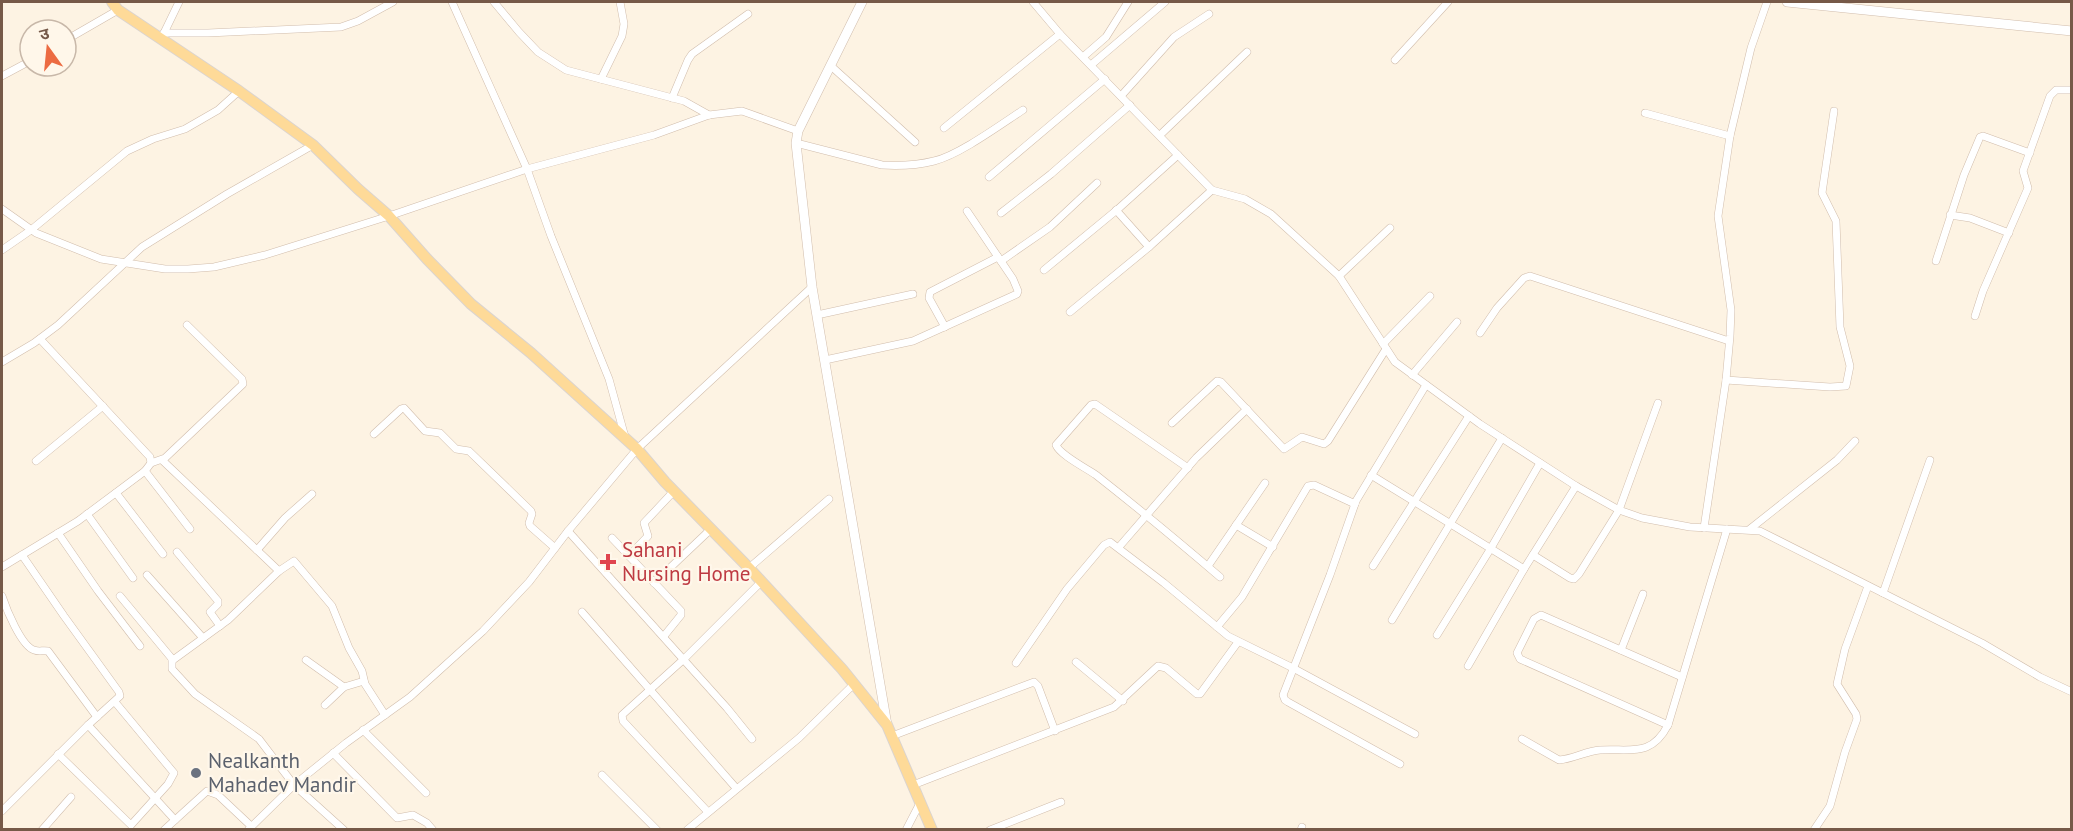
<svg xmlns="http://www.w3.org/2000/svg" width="2073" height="831" font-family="'PT Sans','Noto Sans Devanagari',sans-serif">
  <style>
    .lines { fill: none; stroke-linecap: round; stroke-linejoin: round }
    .minor-casing { stroke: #d1bdac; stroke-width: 8 }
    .tertiary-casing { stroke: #d1bdac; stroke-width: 10 }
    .primary-casing { stroke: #dbd4cf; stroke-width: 12 }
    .minor { stroke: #fff; stroke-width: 7 }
    .tertiary { stroke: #fff; stroke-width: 9 }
    .primary { stroke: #feda98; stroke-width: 10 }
    .health-dot { fill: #e0444e; stroke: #fff7ea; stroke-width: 2 }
    .worship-dot { fill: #6b7280; stroke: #fff7ea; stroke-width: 2 }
    .labels { text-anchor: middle; stroke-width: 4.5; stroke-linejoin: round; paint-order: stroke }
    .health-label { font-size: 21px; fill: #be3a42; stroke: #fff7ea; text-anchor: start }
    .worship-label { font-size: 21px; fill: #5b616d; stroke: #fff7ea; text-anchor: start }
  </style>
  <rect width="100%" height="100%" fill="#fdf3e3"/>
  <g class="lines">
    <g class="minor-casing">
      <g id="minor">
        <polyline points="452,2 527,169 551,236 609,379 625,437"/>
        <polyline points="494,2 519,32 538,52 566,70 684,101 709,115"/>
        <polyline points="1033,2 1060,34 1212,190 1245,199 1271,214 1339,276 1395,362 1480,424 1576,486 1619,510 1642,518 1690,527 1760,531 1982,643 2040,677 2072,692"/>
        <polyline points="164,33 208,33 341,27 358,21 393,2"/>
        <polyline points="163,35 179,2"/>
        <polyline points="66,40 118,10"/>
        <polyline points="1083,57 1106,37 1128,2"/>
        <polyline points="1395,60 1448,2"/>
        <polyline points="1091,65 1165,2"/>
        <polyline points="831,66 915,142"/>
        <polyline points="2,76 30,61"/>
        <polyline points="601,79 622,36 624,24 620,2"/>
        <polyline points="1121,96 1174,37 1209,14"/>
        <polyline points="672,98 688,60 692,54 748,14"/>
        <polyline points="1645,113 1730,136"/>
        <polyline points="944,128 1060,34"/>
        <polyline points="1160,135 1247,52"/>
        <path d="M796,143L882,165C899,166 918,165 934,161C959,155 1000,125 1023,110"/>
        <polyline points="989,177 1105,79"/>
        <polyline points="2,209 36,233 101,259 165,269 188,269 214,267 265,255 389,216 527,169 654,135 709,115 742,111 798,131"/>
        <polyline points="1116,210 1149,247"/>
        <polyline points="1001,213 1051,174 1130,105"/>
        <polyline points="1950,215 1970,218 2009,233"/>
        <polyline points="2,250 31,230 127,151 153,139 185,129 218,110 239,91"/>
        <polyline points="1001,261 1050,227 1097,183"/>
        <polyline points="1936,261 1964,175 1980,137 1983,136 2030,153"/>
        <polyline points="1044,270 1118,209 1178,155"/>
        <polyline points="1339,276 1390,228"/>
        <polyline points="1070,312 1149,247 1212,190"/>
        <polyline points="817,315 913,294"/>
        <polyline points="1975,316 1983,291 2028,188 2023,171 2050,96 2056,90 2072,90"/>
        <polyline points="945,327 929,298 930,292 998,257"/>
        <polyline points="1480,333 1497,308 1524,278 1530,276 1729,341"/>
        <polyline points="1383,344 1430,296"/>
        <polyline points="825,360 913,341 1017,294 1018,291 1013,279 967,211"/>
        <polyline points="2,362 34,343 58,325 142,247 227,194 313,145"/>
        <polyline points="1412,375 1457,322"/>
        <polyline points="1726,380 1830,387 1846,386 1850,366 1840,327 1836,221 1822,193 1834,111"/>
        <polyline points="1172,423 1217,381 1221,382 1284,449 1302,437 1324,444 1328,441 1386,349"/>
        <polyline points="374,434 401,409 404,408 425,431 440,433 456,449 469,451 531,511 532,514 529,523 530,526 555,548"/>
        <polyline points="162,460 279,571"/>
        <polyline points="36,461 103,406"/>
        <polyline points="151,463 165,458 243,384 242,379 187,325"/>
        <path d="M1188,468L1095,404L1091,405L1056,445C1060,455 1086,468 1096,475C1138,508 1179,542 1220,577"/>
        <polyline points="145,471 190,529"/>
        <polyline points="1371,475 1524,569"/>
        <polyline points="116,493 163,554"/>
        <polyline points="87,514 133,578"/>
        <polyline points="1236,525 1273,547"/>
        <polyline points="1704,528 1726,380 1730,336 1731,310 1718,216 1730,136 1751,48 1767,2"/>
        <polyline points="1750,529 1837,460 1855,441"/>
        <polyline points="568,531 727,708 752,739"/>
        <polyline points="58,533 98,591 140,646"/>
        <polyline points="612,538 681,611 681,615 664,636"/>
        <polyline points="1119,547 1196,458 1247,409"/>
        <polyline points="257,550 285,518 312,494"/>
        <polyline points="177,552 218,601 218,604 210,612 220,626"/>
        <polyline points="1533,555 1570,578 1574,579 1579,574 1619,510 1658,403"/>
        <polyline points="629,556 648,536 644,523 674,491"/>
        <polyline points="1208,566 1265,483"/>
        <polyline points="1373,566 1469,416"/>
        <polyline points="2,567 78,521 145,471 151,463 150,457 40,339"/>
        <polyline points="749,568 829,499"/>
        <polyline points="147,575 203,638"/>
        <polyline points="654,583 711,529"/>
        <polyline points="1883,593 1930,460"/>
        <path d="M2,596C6,608 21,646 34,650C39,652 43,650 48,651L97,717"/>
        <polyline points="120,596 173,660 228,620 279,571 294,561 332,606 349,648 362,671 365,684 385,715"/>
        <polyline points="582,612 736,788"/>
        <polyline points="1392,620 1502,438"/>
        <polyline points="1217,627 1242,597 1308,486 1314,485 1355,504"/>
        <polyline points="1437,635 1491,548 1540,463"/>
        <polyline points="1621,650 1643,594"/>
        <polyline points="172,660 172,669 195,694 259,739 294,785 344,830"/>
        <polyline points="306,660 344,687"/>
        <polyline points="1076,662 1123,701"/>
        <polyline points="1016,663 1067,589 1104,545 1110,542 1164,583 1228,636 1293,668 1415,734"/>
        <polyline points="1468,666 1524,569 1576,486"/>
        <polyline points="325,705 344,687 364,681"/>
        <polyline points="88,725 175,820"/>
        <polyline points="1668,725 1520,659 1517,653 1534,619 1541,615 1682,677"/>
        <polyline points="363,730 426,793"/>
        <polyline points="892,736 1034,682 1038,686 1055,731"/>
        <path d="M1522,739L1559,760C1573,759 1586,751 1600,750C1630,748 1651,758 1668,725L1727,529"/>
        <polyline points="333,753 397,818 413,815 427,823 433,830"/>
        <polyline points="58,754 131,825 168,784 174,773 115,702"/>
        <polyline points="1400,764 1288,702 1285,700 1283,695 1330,575 1356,501 1426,385"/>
        <polyline points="602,775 657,830"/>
        <polyline points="913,785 1114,707 1158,666 1166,668 1197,694 1200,694 1238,642"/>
        <polyline points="2,811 88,725 120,696 119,692 64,616 22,555"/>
        <polyline points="708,812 623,721 622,715 684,659 761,582"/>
        <polyline points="42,830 71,797"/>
        <polyline points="164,830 207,791 218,795 251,826"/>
        <polyline points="248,830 294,785 346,743 410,697 483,631 529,582 568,531 637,449 812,287"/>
        <polyline points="687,830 799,738 854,684"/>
        <polyline points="906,830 920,803"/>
        <polyline points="990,830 1061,802"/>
        <polyline points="1301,830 1302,827"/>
        <polyline points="1814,830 1830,806 1845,752 1857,719 1856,714 1837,684 1845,649 1868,586"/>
      </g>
    </g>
    <g class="tertiary-casing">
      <g id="tertiary">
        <polyline points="862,2 798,131 796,143 812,287 887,725"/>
        <polyline points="1787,2 2072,31"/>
      </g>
    </g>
    <g class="primary-casing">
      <polyline id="primary" points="112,2 118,10 239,91 313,145 358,189 389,216 427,259 471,304 531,353 637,449 665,482 749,568 842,669 887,725 932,830"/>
    </g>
    <use href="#minor" class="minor"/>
    <use href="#tertiary" class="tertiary"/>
    <use href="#primary" class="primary"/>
  </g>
  <path class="health-dot" d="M605 553h6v6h6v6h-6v6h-6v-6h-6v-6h6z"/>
  <circle class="worship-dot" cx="196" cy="773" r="6"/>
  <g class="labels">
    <g class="health-label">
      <text x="622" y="557">Sahani<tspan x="622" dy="24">Nursing Home</tspan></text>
    </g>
    <g class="worship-label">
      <text x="208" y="768">Nealkanth<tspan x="208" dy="24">Mahadev Mandir</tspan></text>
    </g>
  </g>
  <rect width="2073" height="831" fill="none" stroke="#765948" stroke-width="6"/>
  <g transform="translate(48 48) rotate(345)"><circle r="28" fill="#fff7ea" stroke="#c8b8a9" stroke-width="1.5"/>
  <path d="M0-4.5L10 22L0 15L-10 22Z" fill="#ec6b42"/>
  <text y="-9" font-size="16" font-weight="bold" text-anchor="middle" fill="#765948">उ</text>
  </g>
</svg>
